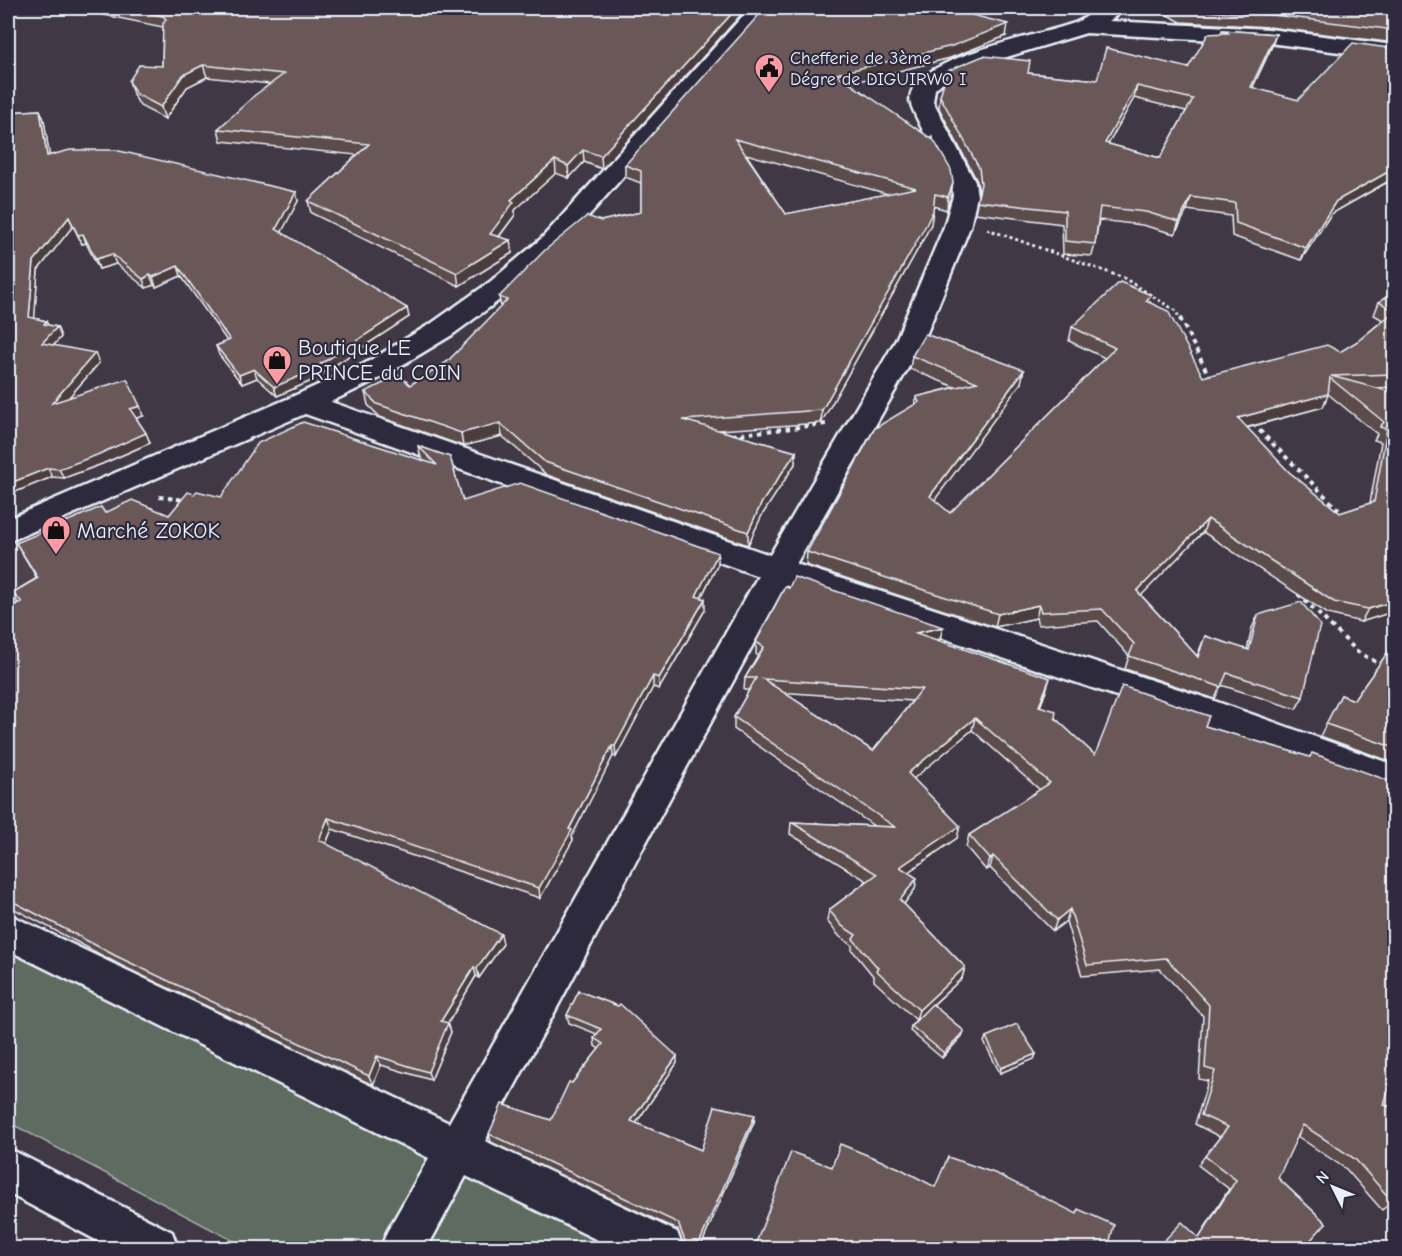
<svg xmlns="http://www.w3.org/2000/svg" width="1402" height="1256" font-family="'Comic Neue',sans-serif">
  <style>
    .built { fill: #4e424b }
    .green { fill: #5e6a60; stroke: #a3aeac; stroke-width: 1.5 }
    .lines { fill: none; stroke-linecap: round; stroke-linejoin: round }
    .minor-casing { stroke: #e8f1f8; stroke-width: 5 }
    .secondary-casing { stroke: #e8f1f8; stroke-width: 5 }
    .primary-casing { stroke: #e8f1f8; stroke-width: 5 }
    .path-far1 { stroke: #e8f1f8; stroke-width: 3; stroke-dasharray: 3 3; stroke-linecap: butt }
    .path { stroke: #e8f1f8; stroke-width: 4; stroke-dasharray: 4.5 4.5; stroke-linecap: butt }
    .minor { fill: #2f2a3d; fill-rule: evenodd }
    .secondary { fill: #2f2a3d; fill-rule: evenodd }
    .primary { fill: #2f2a3d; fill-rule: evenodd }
    .wall { fill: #5c4c4c; stroke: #e8f1f8; stroke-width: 1.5; fill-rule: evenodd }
    .shaded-wall { fill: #4b3e3e; stroke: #e8f1f8; stroke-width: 1.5 }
    .building { fill: #6b5858; stroke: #e8f1f8; stroke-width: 1.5; fill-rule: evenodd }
    .labels { text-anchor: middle; stroke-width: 4.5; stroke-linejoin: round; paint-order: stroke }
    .far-poi-label { font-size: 18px; fill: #e8f1f8; stroke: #2f2a3d; text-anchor: start }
    .poi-label { font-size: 22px; fill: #e8f1f8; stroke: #2f2a3d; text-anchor: start }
  </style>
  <rect width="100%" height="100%" fill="#413845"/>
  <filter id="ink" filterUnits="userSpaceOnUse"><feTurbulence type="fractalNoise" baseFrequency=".0167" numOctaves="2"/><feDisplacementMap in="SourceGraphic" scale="12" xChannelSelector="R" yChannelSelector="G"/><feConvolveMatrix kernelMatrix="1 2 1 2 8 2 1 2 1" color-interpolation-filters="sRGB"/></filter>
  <g filter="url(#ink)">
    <polygon class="built" points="115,497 170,523 45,588 8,605 8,535 89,500"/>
    <polygon class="green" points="8,938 646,1248 247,1248 8,1122"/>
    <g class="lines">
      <g class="minor-casing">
        <path id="minor" d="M1101,8H1126L1109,21L1269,29L1394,45V59L1269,43L1086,33L990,62L944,81L935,89L933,102L975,182L977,196L970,227L924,340L796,564L1206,698L1394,765V795L1182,718L785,585L485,1141L677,1232L683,1248H614L466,1176L427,1248H381L387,1232L429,1158L8,950V914L449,1123L758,576L294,410L290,403L294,396L304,393L314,396L770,555L896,340L944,227L953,196L951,182C944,170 910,109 910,100C910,56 1043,36 1077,22C1085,18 1093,12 1101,8Z"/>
      </g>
      <g class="secondary-casing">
        <polygon id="secondary" points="750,8 772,8 560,248 509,293 452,335 384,376 314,410 8,542 8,519 294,396 364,364 432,323 491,281 542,238"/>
      </g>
      <g class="primary-casing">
        <polygon id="primary" points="8,1148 172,1232 178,1248 111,1248 8,1193"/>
      </g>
      <polyline class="path-far1" points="987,229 1124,278 1176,311 1180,320"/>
      <g class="path">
        <polyline points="1180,318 1211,380"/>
        <polyline points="1253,424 1343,514"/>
        <polyline points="732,435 826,424"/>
        <polyline points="159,497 185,500"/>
        <polyline points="1298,594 1358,652 1383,666"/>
      </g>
      <use href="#minor" class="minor"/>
      <use href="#secondary" class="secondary"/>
      <use href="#primary" class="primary"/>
    </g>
    <g class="wall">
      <polygon points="84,8 747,8 602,169 584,162 569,178 556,173 515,210 515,215 499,237 510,240 512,253 459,286 311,213 308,201 357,155 221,141 218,129 270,84 207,77 187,87 165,119 140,106 133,94 129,81 162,66 163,27 85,11"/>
      <path d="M975,8L973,16L1006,36L950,58L849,83L951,196L947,210L933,206L931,224L924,238L821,423L719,430L796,452L795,464L762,515L748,545L547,475L502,436L463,446L380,417L368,405L365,392L410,385L447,362L501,307L499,297L601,221L641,212V183L625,177V165ZM746,154L888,194L786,214Z"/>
      <polygon points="1154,8 1395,8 1395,43 1269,27 1181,22"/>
      <path d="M1222,30L1276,34L1272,46L1252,88L1298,100L1395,49V178L1331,214L1301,260L1232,236L1231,216L1187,210L1175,234L1142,225L1099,220L1095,244L1092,256L1063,254L1062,224L975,213L979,194L977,181L939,108L940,96L1028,73L1097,80L1188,68L1221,33ZM1134,98L1186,111L1160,158L1108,144Z"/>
      <polygon points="40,110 44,120 49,155 296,192 298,201 281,233 409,317 309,382 277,396 257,378 242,384 219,355 216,346 227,341 181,276 156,287 154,285 146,288 116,264 99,269 86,243 82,244 73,226 38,270 34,318 46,321 48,325 57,327 61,337 53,345 99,363 69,397 143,416 136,418 146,433 150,443 102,464 64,478 52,477 8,495 8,112"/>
      <polygon points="1395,234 1395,254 1388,250"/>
      <path d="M1395,291V387L1375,388L1395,393V611L1361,622L1328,614L1203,532L1141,595L1197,656L1205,636L1247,650L1252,628L1258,615L1303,697L1296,709L1221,685L1215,699L1125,669L1129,656L1098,621L1038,625L1036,618L995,627L806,565L807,552L915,404L916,397L955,387L910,369L912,356L1021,383L934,500L950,513L1105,358L1069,341L1072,327L1150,302L1203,377L1340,352L1358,341L1383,320L1374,315L1379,302ZM1328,394L1377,434L1374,440L1381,442L1370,503L1340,513L1289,472L1247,428L1323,407Z"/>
      <polygon points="418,446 450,457 463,501 718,553 718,564 701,598 705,610 659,689 653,687 616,757 613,756 572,836 573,840 540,898 332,829 326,844 503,944 479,978 476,976 448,1023 451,1032 431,1080 381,1065 373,1085 122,966 11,907 8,909 8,608 18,603 12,593 37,578 16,543 105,513 169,515 194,494 221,497 424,461 421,458"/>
      <path d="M940,639L937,640L1046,691L1040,706L1055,718L1095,755L1205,726L1395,783V1089L1388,1088L1384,1105L1395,1108V1199L1382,1210L1346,1169L1297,1136L1278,1178L1326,1223L1157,1248L1199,1237L1229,1189L1198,1165L1220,1137L1195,1124L1208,1081L1199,1079L1203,1016L1160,969L1082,976L1066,921L1053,931L990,868L986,870L966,847L969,835L1040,790L972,730L913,778L957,838L908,872L915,889L904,904L965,967L962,978L933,1005L964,1031L962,1036L942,1058L910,1031L911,1026L916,1020L874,981V977L852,950V945L840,937L827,921L829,910L867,881L790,834L791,822L874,826L734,729V717L749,690H744L745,678L758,656L756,654V642ZM784,693H792L912,701L873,751Z"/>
      <polygon points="1395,642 1395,763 1320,736 1341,695 1354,700"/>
      <polygon points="579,991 677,1063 636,1123 701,1150 754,1122 700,1248 677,1248 677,1244 683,1243 678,1230 491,1142 489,1134 551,1120 572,1083 599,1049 595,1046 594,1038 597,1034 569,1023 567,1015"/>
      <polygon points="986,1037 1036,1054 1034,1059 1000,1073 984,1042"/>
    </g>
    <g class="shaded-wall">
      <polygon points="737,8 747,8 602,169 601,156"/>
      <polygon points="1008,24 1006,36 950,58 835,87 836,74"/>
      <polygon points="1276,34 1272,46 1247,100 1251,87"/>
      <polygon points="203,65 207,77 187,87 165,119 161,107 183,75"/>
      <polygon points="1137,86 1134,98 1102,155 1105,143"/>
      <polygon points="40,110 44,120 51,165 47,156"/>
      <polygon points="583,150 584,162 569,178 568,166"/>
      <polygon points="555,160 556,173 515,210 515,215 491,247 490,234 511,200"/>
      <polygon points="1395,168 1394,178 1331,214 1301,260 1306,248 1336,201"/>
      <polygon points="953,183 951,196 947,210 948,197"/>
      <polygon points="296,192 298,201 278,239 276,229"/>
      <polygon points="1191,197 1187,210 1175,234 1179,222"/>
      <polygon points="933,211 931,224 924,238 821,423 822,410"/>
      <polygon points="69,217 73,226 38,270 34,326 29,317 34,261"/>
      <polygon points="83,234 86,243 82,244 78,235"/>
      <polygon points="510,240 512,253 459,286 457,273"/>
      <polygon points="112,254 116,264 99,269 96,259"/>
      <polygon points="178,266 181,276 156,287 153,277"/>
      <polygon points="150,275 154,285 146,288 143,279"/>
      <polygon points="407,308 409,317 309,382 277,396 274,387"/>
      <polygon points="57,327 61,337 47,353 42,343"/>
      <polygon points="95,353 99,363 56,412 52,403"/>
      <polygon points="254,369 257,378 242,384 239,375"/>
      <polygon points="1024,370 1021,383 928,509 930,496"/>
      <polygon points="1328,394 1323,407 1233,431 1238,418"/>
      <polygon points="140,406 143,416 134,419 130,409"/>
      <polygon points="500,423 502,436 463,446 461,433"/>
      <polygon points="146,433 150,443 102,464 64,478 59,469"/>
      <polygon points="796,452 795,464 762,515 748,545 748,532 762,502"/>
      <polygon points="48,468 52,477 8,495 8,484"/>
      <polygon points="1208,519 1203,532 1133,604 1137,591"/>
      <polygon points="718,553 718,564 696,607 696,596"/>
      <polygon points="705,599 705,610 659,689 659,678"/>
      <polygon points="1395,601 1395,611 1361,622 1368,609"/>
      <polygon points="1039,605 1036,618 995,627 998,614"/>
      <polygon points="943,627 940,639 913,646 916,633"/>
      <polygon points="653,676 653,687 616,757 615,746"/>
      <polygon points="1050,678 1046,691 1036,718 1039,706"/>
      <polygon points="975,718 972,730 906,785 908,773"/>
      <polygon points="612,746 613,756 572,836 573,840 540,898 539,888"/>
      <polygon points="328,818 332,829 323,850 319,840"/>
      <polygon points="960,826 957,838 898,879 900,867"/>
      <polygon points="993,856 990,868 986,870 990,859"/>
      <polygon points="917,878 915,889 898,912 900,900"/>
      <polygon points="8,902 11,907 8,909"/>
      <polygon points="1070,909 1066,921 1053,931 1057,920"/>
      <polygon points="501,934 503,944 479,978 477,968"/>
      <polygon points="474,967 476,976 448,1023 451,1032 431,1080 428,1072 441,1021"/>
      <polygon points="965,967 962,978 916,1020 919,1010"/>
      <polygon points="964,1031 962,1036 942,1058 944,1053"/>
      <polygon points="1036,1054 1034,1059 1000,1073 1001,1068"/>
      <polygon points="377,1056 381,1065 373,1085 369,1076"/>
      <polygon points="677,1056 677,1063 632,1129 631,1121"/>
      <polygon points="755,1115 754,1122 700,1248 697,1248"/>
    </g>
    <g class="building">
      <polygon points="122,8 737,8 601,156 583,150 568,166 555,160 511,200 514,202 490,234 510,240 457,273 308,201 369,144 218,129 255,95 284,74 203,65 183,75 161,107 136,94 129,81 139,65 162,66 163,24 166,19 163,16"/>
      <path d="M765,8H974L972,15L1008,24L952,46L836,74L932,139V137L951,170L953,183L948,197L935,194L933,211L926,225L822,410L683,420L796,452L762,502L748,532L545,462L500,423L461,433L377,404L365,392L400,375L410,385L447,362L507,300L499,297L544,251L587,216L601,221L641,212V171L625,165ZM735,139L916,188L786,214Z"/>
      <polygon points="1179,8 1395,8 1395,30 1273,15 1185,10"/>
      <path d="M1222,30L1276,34L1251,87L1298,100L1353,43L1395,49V168L1336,201L1306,248L1236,223L1235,203L1191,197L1179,222L1146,212L1100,207L1095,244L1065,241V211L977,201L981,184L979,168L940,96L947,71L983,56L1030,61L1028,73L1097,80L1106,48L1188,68L1208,34L1228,33ZM1137,86L1193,99L1160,158L1105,143Z"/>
      <polygon points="40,110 47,156 70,150 115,150 296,192 276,229 407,308 307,373 274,387 254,369 239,375 216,346 230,340 178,266 153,277 150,275 143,279 112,254 96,259 83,234 78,235 69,217 34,261 29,317 46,321 44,324 57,327 42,343 95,353 52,403 127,379 140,406 130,409 146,433 97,455 59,469 48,468 8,484 8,112"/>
      <path d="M1120,282L1151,295L1146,301L1168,311L1203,377L1327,345L1340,352L1358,341L1395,311V374L1331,376L1395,393V601L1368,609L1334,602L1208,519L1137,591L1198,657L1205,636L1249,650L1258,615L1301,602L1320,625L1303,697L1227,673L1221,687L1129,656L1134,644L1102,609L1041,612L1039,605L998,614L807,552L875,428L919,402L916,397L977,382L912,356L925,334L1024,370L930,496L950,513L1115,348L1072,327ZM1330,378L1384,422L1380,427L1387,429L1374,502L1340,513L1289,472L1238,418L1328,394Z"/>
      <polygon points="1395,291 1395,311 1379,302"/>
      <polygon points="303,422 437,465 418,446 450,457 463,501 520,483 718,553 696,596 705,599 659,678 653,676 615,746 612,746 569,829 572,830 539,888 328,818 319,840 501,934 477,968 474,967 441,1021 448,1023 428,1072 377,1056 369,1076 116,956 8,899 8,608 22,602 12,593 38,578 16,543 101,507 105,513 132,500 169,515 188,492 194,494 197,491 221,497 258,443"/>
      <path d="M794,577L943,627L916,633L1050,678L1039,706L1056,711L1055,718L1095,755L1122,686L1209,716L1205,726L1310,757L1312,753L1395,783V1077H1392L1384,1105L1395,1108V1199L1392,1201L1355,1159L1303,1125L1278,1178L1326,1223L1308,1243L1313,1248H1157L1182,1222L1199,1238L1236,1180L1205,1156L1228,1127L1201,1115L1215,1071L1205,1068L1209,1005L1166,958L1087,965L1070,909L1057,920L993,856L990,859L969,835L1050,783L975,718L908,773L960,826L900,867L917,878L900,900L965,967L919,1010L876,970L878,968L853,939L856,935L842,926L829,910L877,874L791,822L895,827L734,717L756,678H745L764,647L756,642L785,587L789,588ZM763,679L922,689L873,751Z"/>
      <polygon points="1395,642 1395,748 1326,724 1341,695 1354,700"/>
      <polygon points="579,991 618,1006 620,1004 677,1056 631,1121 701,1150 715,1106 755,1115 697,1248 686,1248 677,1244 683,1244 685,1241 678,1223 489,1134 502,1104 551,1120 569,1082 572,1083 603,1044 594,1038 601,1029 567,1015"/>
      <polygon points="932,1004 964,1031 944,1053 911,1026"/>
      <polygon points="1017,1024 1036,1054 1001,1068 986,1037"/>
      <polygon points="840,1144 899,1168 935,1187 948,1157 997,1174 1077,1214 1078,1209 1114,1225 1108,1248 754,1248 791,1152 832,1167"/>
    </g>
  </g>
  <defs>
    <g id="civic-pin" transform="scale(1.5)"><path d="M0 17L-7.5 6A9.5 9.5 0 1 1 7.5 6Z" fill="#ff9aa2" stroke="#2f2a3d"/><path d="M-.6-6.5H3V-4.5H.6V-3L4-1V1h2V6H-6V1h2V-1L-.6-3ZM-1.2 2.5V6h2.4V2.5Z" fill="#111"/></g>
    <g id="shop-pin" transform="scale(1.5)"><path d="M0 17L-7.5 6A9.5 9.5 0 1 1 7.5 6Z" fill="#ff9aa2" stroke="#2f2a3d"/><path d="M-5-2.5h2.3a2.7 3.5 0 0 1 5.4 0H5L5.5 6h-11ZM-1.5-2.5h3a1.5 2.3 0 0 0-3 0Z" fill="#111"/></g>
  </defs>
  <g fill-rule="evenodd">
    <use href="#civic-pin" x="769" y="68"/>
    <use href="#shop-pin" x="277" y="360"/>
    <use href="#shop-pin" x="56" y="530"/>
  </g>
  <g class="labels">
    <g class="far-poi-label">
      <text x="790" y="64">Chefferie de 3ème<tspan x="790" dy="21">Dégre de DIGUIRWO I</tspan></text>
    </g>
    <g class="poi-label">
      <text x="298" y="355">Boutique LE<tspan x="298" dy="25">PRINCE du COIN</tspan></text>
      <text x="77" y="538">Marché ZOKOK</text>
    </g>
  </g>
  <rect width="1402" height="1256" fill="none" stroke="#2f2a3d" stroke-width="30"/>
  <rect x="15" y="15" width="1372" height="1226" fill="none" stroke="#e8f1f8" stroke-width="2" filter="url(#ink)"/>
  <g transform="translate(1333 1187) rotate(313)" stroke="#2f2a3d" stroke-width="4.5" paint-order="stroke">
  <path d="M0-4.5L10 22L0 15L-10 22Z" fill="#e8f1f8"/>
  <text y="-9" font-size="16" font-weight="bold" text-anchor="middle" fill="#e8f1f8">N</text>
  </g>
</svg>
